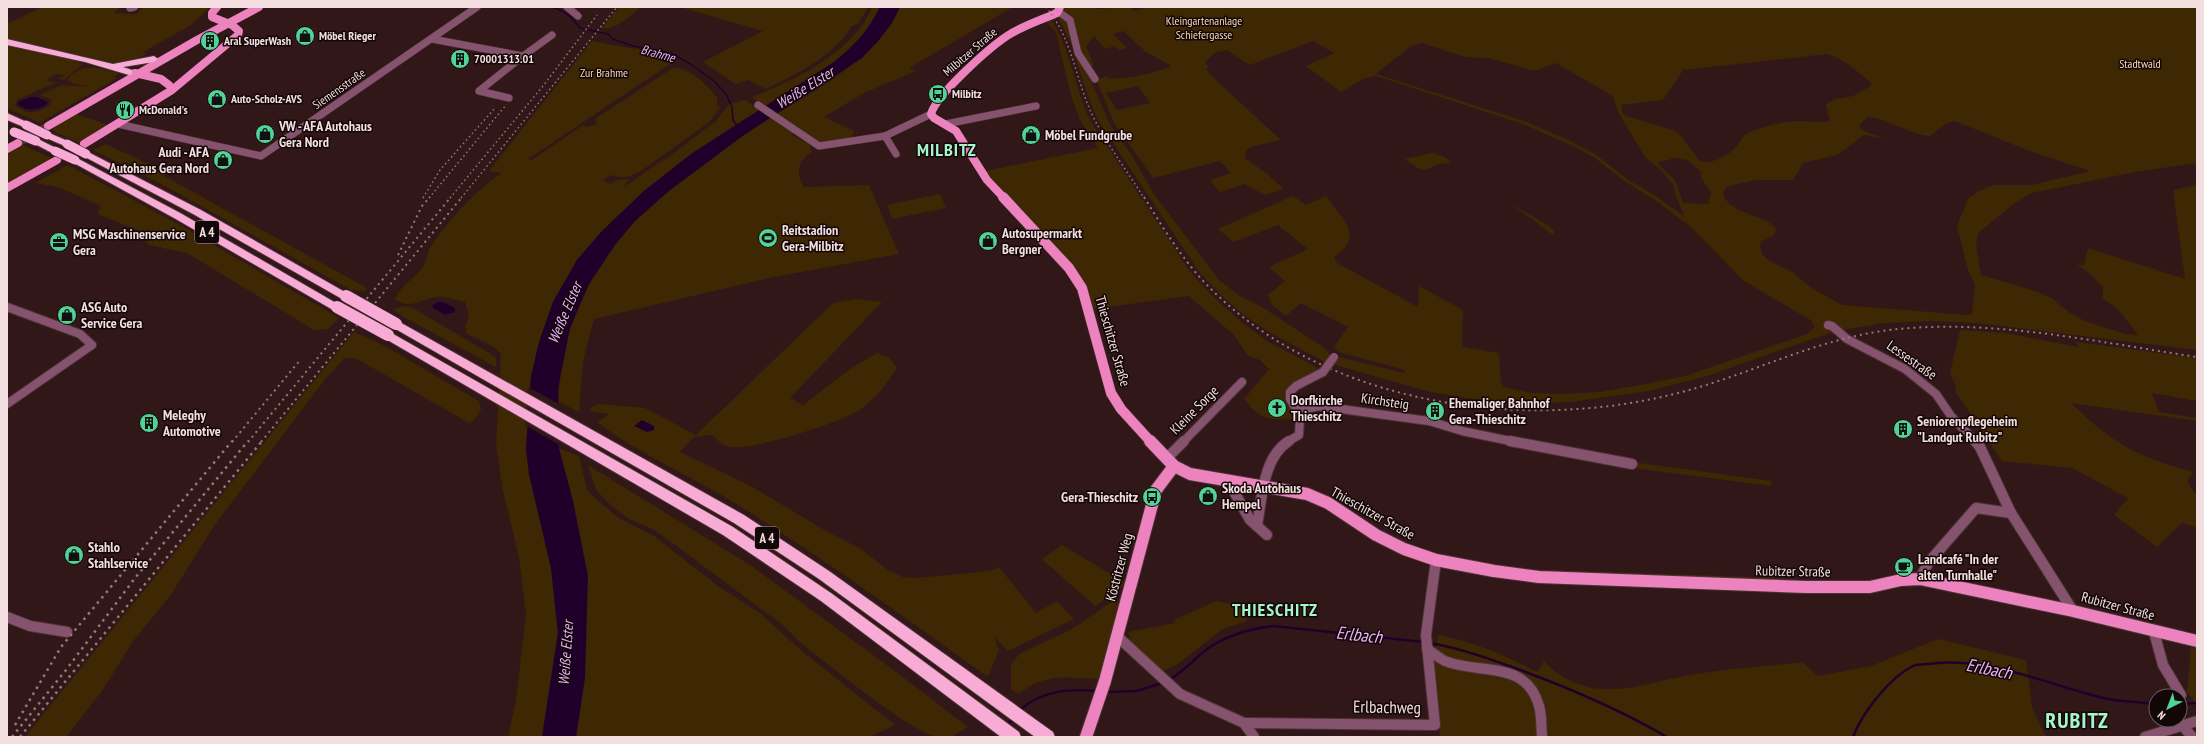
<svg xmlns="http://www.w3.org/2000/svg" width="2204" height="744" font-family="'PT Sans Narrow',sans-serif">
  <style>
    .green { fill: #3e2703; fill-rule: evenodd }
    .water { fill: #20002a }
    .pier { fill: #321719 }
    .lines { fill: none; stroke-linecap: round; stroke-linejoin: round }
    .stream-far1 { stroke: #20002a; stroke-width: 1.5 }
    .stream { stroke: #20002a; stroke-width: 2.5 }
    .major-tunnel { stroke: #4f3537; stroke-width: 8; stroke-dasharray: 8 4; stroke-linecap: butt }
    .minor-far2-casing { stroke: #4d3335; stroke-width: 8 }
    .minor-far1-casing { stroke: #4d3335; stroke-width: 10 }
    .minor-casing { stroke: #4d3335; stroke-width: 12 }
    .major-far2-casing { stroke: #4d3335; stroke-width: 8 }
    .major-far1-casing { stroke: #4d3335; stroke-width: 11 }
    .major-casing { stroke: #4d3335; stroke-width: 14 }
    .highway-casing { stroke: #4d3335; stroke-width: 2 }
    .minor-far2 { stroke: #85536e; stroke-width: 7 }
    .minor-far1 { stroke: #85536e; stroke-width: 8 }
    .minor { stroke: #85536e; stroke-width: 10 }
    .major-far2 { stroke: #ec83be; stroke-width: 8 }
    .major-far1 { stroke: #ec83be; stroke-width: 10 }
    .major { stroke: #ec83be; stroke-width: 12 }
    .highway { fill: #f8acd5; fill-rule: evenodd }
    .rail-far2 { stroke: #927a7b; stroke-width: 1.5; stroke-dasharray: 1.5 3; stroke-linecap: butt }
    .rail-far1 { stroke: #927a7b; stroke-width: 2; stroke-dasharray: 2 4; stroke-linecap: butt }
    .rail { stroke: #927a7b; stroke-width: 2.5; stroke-dasharray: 2.5 4.5; stroke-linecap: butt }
    .minor-bridge-casing { stroke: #4d3335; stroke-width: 10; stroke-linecap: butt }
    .highway-bridge-far1-casing { stroke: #4d3335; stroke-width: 10; stroke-linecap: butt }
    .highway-bridge-casing { stroke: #4d3335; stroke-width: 13; stroke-linecap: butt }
    .minor-bridge { stroke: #85536e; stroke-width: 8 }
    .highway-bridge-far1 { stroke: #f8acd5; stroke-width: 9 }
    .highway-bridge { stroke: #f8acd5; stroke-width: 12 }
    .labels { text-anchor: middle; stroke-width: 3; stroke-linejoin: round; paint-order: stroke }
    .far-park-label { font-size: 12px; fill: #f5d9b5; stroke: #120607 }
    .far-poi-label { font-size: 12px; font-weight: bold; fill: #f2dede; stroke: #120607; text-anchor: start }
    .far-street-label { font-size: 12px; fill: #f2dede; stroke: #120607 }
    .far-water-label { font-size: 13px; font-style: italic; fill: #e8b2fa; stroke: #120607 }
    .shield { fill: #120607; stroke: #af9d9e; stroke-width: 1 }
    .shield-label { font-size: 13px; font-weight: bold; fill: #f2dede }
    .poi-label { font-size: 14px; font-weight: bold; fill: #f2dede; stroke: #120607; text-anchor: start }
    .street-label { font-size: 14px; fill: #f2dede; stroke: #120607 }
    .water-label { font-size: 15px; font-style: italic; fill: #e8b2fa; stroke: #120607 }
    .near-street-label { font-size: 17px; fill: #f2dede; stroke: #120607 }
    .district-label { font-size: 18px; font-weight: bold; letter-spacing: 1px; fill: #a4f5ca; stroke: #120607 }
    .near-water-label { font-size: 18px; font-style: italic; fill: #e8b2fa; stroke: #120607 }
    .near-district-label { font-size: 22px; font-weight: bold; letter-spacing: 1px; fill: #a4f5ca; stroke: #120607 }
  </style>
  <rect width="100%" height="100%" fill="#321719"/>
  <g class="green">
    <polygon points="42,7 120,7 114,13 136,14 144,7 210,7 191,25 143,52 147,53 135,60 118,64 7,39 7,24"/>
    <path d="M619,7H641C630,15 616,31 602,28Z"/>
    <path d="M680,7H868L858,24L852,26C835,55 796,75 766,89L748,80L735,84L703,62L763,31Z"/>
    <path d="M872,7H880C858,56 808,78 765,106L752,97C794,81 855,51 872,7Z"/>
    <path d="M900,7H1013L909,68L916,71L864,93L824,117L854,131L851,138L825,143L817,141L776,114C823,87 875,57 900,7Z"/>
    <path d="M1049,7H1095L1096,9L1130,7L1134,11L1150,7H2197V163L2135,172L2032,193L2015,203L1978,233L1976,246L1981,275L2038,292L2051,298L2070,313L2085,321L2125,334L2138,335L2117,308L2103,299V287L2087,271L2077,265H2084L2088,248L2185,279L2173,190L2197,185V350L1978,323L1932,321L1885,323L1835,331L1707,376L1648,391L1570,402L1527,404L1467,398L1430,392L1332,364L1335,356L1404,373L1405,370L1338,352L1334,347L1348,327L1301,303L1286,316L1272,305L1268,295L1285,281L1269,267L1308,249L1278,225L1234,242L1218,229L1293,196L1306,205L1326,196C1340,218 1367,235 1334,257L1337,263L1418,307L1419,286L1463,310L1462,347L1499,353L1501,382L1504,387L1531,393L1558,394L1600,392L1646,384L1685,376L1807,334L1815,327L1812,321L1744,281L1691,227L1659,203L1623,180L1595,158L1573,146L1523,124L1376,76L1365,78L1341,92L1306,66L1334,53L1313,41L1250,65L1227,50L1216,52L1205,62L1209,68L1206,69L1220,84L1281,140L1250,147L1245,153L1246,159L1266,173L1284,189L1264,195L1245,184L1220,192L1210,180L1231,173L1220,161L1153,178L1114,123L1097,81L1105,76C1114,84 1161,71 1172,66L1146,52L1123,31L1113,34L1127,48L1119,50L1115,46L1105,49L1094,36L1086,46L1094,67L1089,65L1078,47L1072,45L1059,19ZM1422,43L1465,57L1489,58L1531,70H1537L1556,63L1613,96L1618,112L1645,157L1659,168L1673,184L1676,196L1684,216L1651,193L1627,179L1595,154L1570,141L1527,122L1376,74L1411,46ZM1827,54C1844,59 1858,72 1871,83V86L1853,96L1835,99L1826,104L1830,121C1820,124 1810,121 1799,121C1782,122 1763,126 1748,133C1741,136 1739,145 1734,149C1726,157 1711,164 1700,161L1681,136L1673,130L1626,116L1622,112V105L1663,100L1683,70ZM1138,86L1150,103L1117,110L1106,93ZM1867,117C1889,118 1907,134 1930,136L1947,123L1955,121L2027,150L2090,171L2032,185H1994L1979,191L1968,199L1957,226L1968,270L1975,286L1972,314L1967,315L1842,305L1810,287L1792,272L1768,260L1762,254L1760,247L1761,242L1774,235L1776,231L1775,227C1760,213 1731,215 1723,194L1726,187L1755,180H1793L1803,163L1837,155L1864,135L1886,139L1866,132L1859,126ZM1675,158L1688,160L1701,172V178L1711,192L1708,204L1683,203L1675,180L1657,163Z"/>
    <path d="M1050,18C1071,48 1074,87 1090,120L1188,269L1209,293L1239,320L1267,341L1318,368L1294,386L1288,399L1292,419C1266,420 1261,420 1244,399L1269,369L1260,360L1248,356L1234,335L1189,296L1094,309L1081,278L1049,243L1039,228L1032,224L985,171L1098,148L1080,120L1071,96L1056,32L1045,21Z"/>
    <path d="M592,41L642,50L676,60L528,159L532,160L583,125L587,127L597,124L596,118L673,68C691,67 706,85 717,97V106L721,107L708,123L641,171C629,177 623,179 611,175L603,181L611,184L617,180L629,179L623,188L665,158L659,164L716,121L729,104L746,100L759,110L691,154L644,191L602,231L577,260L553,302L539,342L531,377L526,449L529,474L551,568L558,633L542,737H508L516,700L526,614L519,557L503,491L496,444L501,354L492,346L467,334L465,326C471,317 468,312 465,302C456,300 446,296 437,297C421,298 412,311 395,299C404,281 412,282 421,269C427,262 427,253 431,246C451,218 473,193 501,173L489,171Z"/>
    <path d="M7,44L63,56L83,64L64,80L58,79L65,75L57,74L46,80L58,83L37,90V91L17,100L15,106C19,108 23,111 27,112C35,114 50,109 52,100L40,95L62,85L91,87L74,84L67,80C82,62 98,68 118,73L115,77L117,78L40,123L7,108Z"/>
    <polygon points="1075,57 1086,69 1110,125 1131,154 1153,193 1219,280 1240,296 1262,307 1326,349 1331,357 1327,363 1274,335 1248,318 1223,297 1200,273 1098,120 1087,93"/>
    <polygon points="73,113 108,125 82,144 57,133 49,127"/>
    <path d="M770,117L792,132L793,136L810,144V149L813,151C799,160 794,172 804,187L869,185L899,254L774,277L594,319L583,361L579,412L559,402C558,337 590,267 635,221C657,199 683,180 708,162C728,146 748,130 770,117Z"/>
    <polygon points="21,144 55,160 7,185 7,152"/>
    <polygon points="106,144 167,173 164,176 367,288 364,291 351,290 167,187 93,150"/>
    <path d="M1433,153L1445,157L1451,163C1424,163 1430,180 1405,159Z"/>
    <polygon points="68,165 180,225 339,318 328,329 314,330 187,253 148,245 140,231 97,214 101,206 58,187 35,183"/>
    <polygon points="940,194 946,208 892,219 887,205"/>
    <polygon points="1510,203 1549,226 1555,232 1553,235"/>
    <path d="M856,299L882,302L790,398L803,405L850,369L877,353L889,358L897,368C886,385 874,401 856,412C838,423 743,454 726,446C721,444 716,438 712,435L694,437L680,452L749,485L826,531L861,549L889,571L903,577L916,578L971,573L992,570L999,567L1036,613L1057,601L1074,619L1008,651L994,637L999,650L988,677C906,618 824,559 738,505C692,476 640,455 597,422L610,414L590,411L589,409L598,404L645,408L696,435L833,303Z"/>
    <polygon points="405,306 411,307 489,353 496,358 496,367 402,316 393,309"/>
    <path d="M1960,330L2005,333L2079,347L2076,342L2197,358V401L2152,393L2159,412L2197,418V421L2071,403C2112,443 2137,457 2193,472L2187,482L2193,491L2197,494V527L2182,523L2157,547L2114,515L2128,498L2072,468L2002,461L1955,391L1956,386L1950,373Z"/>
    <polygon points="354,332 383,345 479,401 481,410 475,419 469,423 366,364 355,358 345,358 326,378 216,523 170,596 134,640 102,691 66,737 25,737"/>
    <polygon points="559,448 579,456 587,490 598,501 619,518 654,536 718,586 761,614 803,652 895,725 869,737 576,737 585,677"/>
    <polygon points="1632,462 1771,481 1771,486 1633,468"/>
    <polygon points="588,465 750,565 895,671 968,727 953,736 939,737 929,735 901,719 862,691 802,644 783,625 730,586 655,530 629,519 613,507 596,490"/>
    <polygon points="1062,545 1124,582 1122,587 1095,606 1042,559"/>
    <polygon points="1541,570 1784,578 1784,590 1542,581"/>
    <path d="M1113,601L1119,603L1099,679C1065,678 1047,672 1018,694L1011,689V665L1019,654L1072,629Z"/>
    <polygon points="1216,601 1240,606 1247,621 1223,629 1176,665 1160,672 1132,646 1128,632 1175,623 1174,620"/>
    <path d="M1438,635C1475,642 1504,655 1537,672L1544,661C1558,677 1581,688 1603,689C1630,691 1658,681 1684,676C1723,669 1763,667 1802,662L1818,676L1871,666L1938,639L2026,660L2032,708L2046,737H1440L1433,662Z"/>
    <polygon points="2191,645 2197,646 2197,705 2187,692"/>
  </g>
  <g class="water">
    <path d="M880,7H900L892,23L879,40L862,58L744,135L670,190L635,221L615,245L589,284L570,328L558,389L559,448L573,501L588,576L585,677L576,737H542L558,633L551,568L529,474L526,449L531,377L539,342L553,302L577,260L602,231L644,191L691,154L834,62C853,47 869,30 880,7Z"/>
    <path d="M30,97H36L48,102L46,105C35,111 29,111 18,105V102Z"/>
    <polygon points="437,302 443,302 455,308 455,312 445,315 433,308 432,306"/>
    <polygon points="642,420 654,426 654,430 647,432 634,426"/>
  </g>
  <polygon class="pier" points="528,387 561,405 561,446 525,425"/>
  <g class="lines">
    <path class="stream-far1" d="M552,7C565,11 572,17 580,28L608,34L613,39L633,46L673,54L692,65L714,81L726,94L732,107L733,120L738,127"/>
    <g class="stream">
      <path d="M1430,643C1459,648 1487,658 1515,668C1567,687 1619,709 1667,737"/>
      <path d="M1169,680C1183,672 1193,660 1206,650C1226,635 1249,629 1273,626L1424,642"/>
      <polyline points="1105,692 1136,691 1163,683"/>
      <polyline points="2180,704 2197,703"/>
      <path d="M1019,711C1041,690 1068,689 1097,691"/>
      <polyline points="1006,726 1013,719"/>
      <path d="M1853,737C1862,713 1889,678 1913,666C1917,664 1923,665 1927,664C1987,655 2050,686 2108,699C2123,702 2140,702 2156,704"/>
    </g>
    <polyline class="major-tunnel" points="18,143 48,126"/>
    <g class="minor-far2-casing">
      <g id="minor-far2">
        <polyline points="567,7 578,16"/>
        <polyline points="130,8 134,7"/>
        <polyline points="1059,12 1070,20 1078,53 1095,79"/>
        <polyline points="432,39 523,56 552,35"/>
        <polyline points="509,98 479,91 523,56"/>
        <polyline points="758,105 819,146 885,136 931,114"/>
        <polyline points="118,124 261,156 477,7"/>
        <polyline points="946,124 1036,106"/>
        <polyline points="885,136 896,154"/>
      </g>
    </g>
    <g class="minor-far1-casing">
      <g id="minor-far1">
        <polyline points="7,307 80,334 92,345 7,404"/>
        <polyline points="1828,325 1832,326 1847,339 1905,369 1936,394 1951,416 1976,442"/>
        <polyline points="1298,411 1319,406 1429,421 1462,431 1515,442"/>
        <polyline points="1183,442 1242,382"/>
        <polyline points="1287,442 1299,435 1300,416 1290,399 1290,392 1296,386 1323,372"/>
      </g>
    </g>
    <g class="minor-casing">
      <g id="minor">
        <polyline points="1510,441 1632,464"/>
        <polyline points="1975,441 1980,447 2011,513 2073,611"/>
        <polyline points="1166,459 1184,441"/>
        <polyline points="1228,481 1250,520 1257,526"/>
        <path d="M1267,535L1257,526C1262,498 1263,457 1289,441"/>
        <polyline points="1920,579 1928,563 1976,508 2011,513"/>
        <polyline points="7,617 30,626 67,632"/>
        <polyline points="2154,632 2163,665 2181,695"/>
        <polyline points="1117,636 1180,694 1244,723 1254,737"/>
        <path d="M1427,649C1433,653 1439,658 1445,661C1479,675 1526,659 1539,706C1542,716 1541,727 1542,737"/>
        <polyline points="1244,723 1435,725 1426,635 1436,560"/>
        <polyline points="2183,726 2192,737"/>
        <polyline points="2145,737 2197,721"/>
      </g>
    </g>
    <g class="major-far2-casing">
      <g id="major-far2">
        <polyline points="135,73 161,79 169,85"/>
        <polyline points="48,126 197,40 259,7"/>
        <polyline points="84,144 172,90 238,35 239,31 232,25 212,17 212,13 217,7"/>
        <polyline points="7,149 18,143"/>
        <polyline points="7,188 57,160"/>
        <path d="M1004,198L987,180L956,131L934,118L931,114C936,95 989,48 1007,36C1022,26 1041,20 1057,13L1060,7"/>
      </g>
    </g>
    <g class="major-far1-casing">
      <polyline id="major-far1" points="1003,197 1069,268 1082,288 1111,393 1121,409 1151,442"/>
    </g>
    <g class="major-casing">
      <g id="major">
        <polyline points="1150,441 1174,466 1190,474 1307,494 1328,503 1376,535 1404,549 1436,560 1494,571 1539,577 1806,587 1870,587 1901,580 1920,579 2073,611 2197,641"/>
        <polyline points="1086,737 1105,681 1156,490 1174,466"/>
      </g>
    </g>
    <g class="highway-casing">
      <g id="highway">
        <polygon points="7,39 113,64 154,56 158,59 154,62 123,67 132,70 132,74 129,75 85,62 7,45"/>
        <polygon points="7,113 29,123 31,125 26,128 7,120"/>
        <polygon points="47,132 70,142 72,144 67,147 44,137 42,135"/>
        <polygon points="36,138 58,149 60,151 55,154 52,153 33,143 33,139"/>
        <polygon points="86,151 201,210 352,296 346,300 342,299 193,214 83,156 81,154"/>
        <polygon points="75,157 182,214 343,307 341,310 333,310 174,218 72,162 70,160"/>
        <polygon points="396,320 744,515 829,571 1053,732 1055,737 1035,737 819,579 734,523 392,327 390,324"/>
        <polygon points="388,331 733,527 831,593 1019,732 1021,737 1001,737 821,601 723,535 384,338 382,335 384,332"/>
      </g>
    </g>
    <use href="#minor-far2" class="minor-far2"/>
    <use href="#minor-far1" class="minor-far1"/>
    <use href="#minor" class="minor"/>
    <use href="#major-far2" class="major-far2"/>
    <use href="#major-far1" class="major-far1"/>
    <use href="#major" class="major"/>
    <use href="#highway" class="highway"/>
    <g class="rail-far2">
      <path d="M1046,7C1071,37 1075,75 1090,110C1104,141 1126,169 1144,198"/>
      <polyline points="423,198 440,170 494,109"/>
      <polyline points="429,198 506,105"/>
      <polyline points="450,198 543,86 597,15"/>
      <polyline points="461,198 617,7"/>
    </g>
    <g class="rail-far1">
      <path d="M1144,197C1163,228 1182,259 1207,285C1323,404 1519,433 1674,394C1748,376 1812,340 1889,330C1991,318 2096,342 2197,357"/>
      <polyline points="398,255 422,206 430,197"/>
      <polyline points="232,442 301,359"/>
      <polyline points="248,442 451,197"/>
      <polyline points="261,442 462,197"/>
    </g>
    <g class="rail">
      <polyline points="15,725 61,647 232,441"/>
      <polyline points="12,737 66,670 135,578 248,441"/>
      <polyline points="20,737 262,441"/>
    </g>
    <g class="minor-bridge-casing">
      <polyline id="minor-bridge" points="1323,372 1334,357"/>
    </g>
    <g class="highway-bridge-far1-casing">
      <g id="highway-bridge-far1">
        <polyline points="26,125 47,135"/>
        <polyline points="14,132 36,141"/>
        <polyline points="67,144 86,154"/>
        <polyline points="55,151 75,160"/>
      </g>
    </g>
    <g class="highway-bridge-casing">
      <g id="highway-bridge">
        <polyline points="346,296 396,324"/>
        <polyline points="337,307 388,335"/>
      </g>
    </g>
    <use href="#minor-bridge" class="minor-bridge"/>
    <use href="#highway-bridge-far1" class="highway-bridge-far1"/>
    <use href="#highway-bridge" class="highway-bridge"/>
  </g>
  <defs>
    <g id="shop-disc" transform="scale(1)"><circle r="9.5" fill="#51d398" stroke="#120607"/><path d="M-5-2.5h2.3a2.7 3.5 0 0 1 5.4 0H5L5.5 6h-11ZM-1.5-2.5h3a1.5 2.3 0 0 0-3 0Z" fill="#111"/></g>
    <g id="building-disc" transform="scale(1)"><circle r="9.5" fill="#51d398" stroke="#120607"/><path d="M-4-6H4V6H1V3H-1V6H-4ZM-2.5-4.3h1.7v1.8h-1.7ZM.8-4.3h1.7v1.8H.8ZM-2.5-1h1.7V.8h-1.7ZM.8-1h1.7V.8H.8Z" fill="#111"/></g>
    <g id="bus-disc" transform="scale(1)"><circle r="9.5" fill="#51d398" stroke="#120607"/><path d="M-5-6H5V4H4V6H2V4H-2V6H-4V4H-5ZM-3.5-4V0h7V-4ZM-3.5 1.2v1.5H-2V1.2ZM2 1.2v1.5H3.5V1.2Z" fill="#111"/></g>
    <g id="restaurant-disc" transform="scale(1)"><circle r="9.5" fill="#51d398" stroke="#120607"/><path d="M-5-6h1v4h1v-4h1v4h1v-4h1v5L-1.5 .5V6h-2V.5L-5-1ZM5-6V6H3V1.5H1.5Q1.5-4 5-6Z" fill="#111"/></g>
    <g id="stadium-disc" transform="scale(1)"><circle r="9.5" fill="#51d398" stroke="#120607"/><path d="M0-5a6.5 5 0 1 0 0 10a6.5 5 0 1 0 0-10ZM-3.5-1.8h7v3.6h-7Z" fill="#111"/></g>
    <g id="office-disc" transform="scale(1)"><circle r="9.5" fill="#51d398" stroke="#120607"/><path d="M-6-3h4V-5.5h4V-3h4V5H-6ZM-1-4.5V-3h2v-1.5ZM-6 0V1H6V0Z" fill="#111"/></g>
    <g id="church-disc" transform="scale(1)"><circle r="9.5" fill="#51d398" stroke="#120607"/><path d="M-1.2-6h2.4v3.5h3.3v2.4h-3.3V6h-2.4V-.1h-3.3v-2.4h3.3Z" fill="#111"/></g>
    <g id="cafe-disc" transform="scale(1)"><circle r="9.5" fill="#51d398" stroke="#120607"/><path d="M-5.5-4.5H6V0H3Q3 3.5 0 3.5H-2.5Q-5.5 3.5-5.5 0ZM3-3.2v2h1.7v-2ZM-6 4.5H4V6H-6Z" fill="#111"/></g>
  </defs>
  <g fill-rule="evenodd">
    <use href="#shop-disc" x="305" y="36"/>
    <use href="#building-disc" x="210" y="41"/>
    <use href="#building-disc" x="460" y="59"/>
    <use href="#bus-disc" x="938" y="94"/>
    <use href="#shop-disc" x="217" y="99"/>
    <use href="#restaurant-disc" x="125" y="110"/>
    <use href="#shop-disc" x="265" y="134"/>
    <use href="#shop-disc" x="1031" y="135"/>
    <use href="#shop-disc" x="223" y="160"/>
    <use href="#stadium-disc" x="768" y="238"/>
    <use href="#shop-disc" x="988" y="241"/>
    <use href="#office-disc" x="59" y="242"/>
    <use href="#shop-disc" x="67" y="315"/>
    <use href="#church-disc" x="1277" y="408"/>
    <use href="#building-disc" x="1435" y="411"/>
    <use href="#building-disc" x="149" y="423"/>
    <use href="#building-disc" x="1903" y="429"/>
    <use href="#shop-disc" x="1208" y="496"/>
    <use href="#bus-disc" x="1152" y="497"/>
    <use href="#shop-disc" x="74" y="555"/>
    <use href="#cafe-disc" x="1904" y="567"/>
  </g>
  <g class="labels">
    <g class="far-park-label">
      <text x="1204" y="25">Kleingartenanlage<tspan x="1204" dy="14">Schiefergasse</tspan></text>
      <text x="2140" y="68">Stadtwald</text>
      <text x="604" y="77">Zur Brahme</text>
    </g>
    <g class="far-poi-label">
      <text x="319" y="40">Möbel Rieger</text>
      <text x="224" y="45">Aral SuperWash</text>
      <text x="474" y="63">70001313.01</text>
      <text x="952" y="98">Milbitz</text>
      <text x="231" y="103">Auto-Scholz-AVS</text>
      <text x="139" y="114">McDonald's</text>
    </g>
    <g class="far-street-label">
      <text transform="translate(970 52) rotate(-41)" y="4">Milbitzer Straße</text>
      <text transform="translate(339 89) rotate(-35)" y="4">Siemensstraße</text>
    </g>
    <g class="far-water-label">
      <text transform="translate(658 53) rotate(15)" y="5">Brahme</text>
    </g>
    <g class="shield">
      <rect x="195" y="221" width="24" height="22" rx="3"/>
      <rect x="755" y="527" width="24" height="22" rx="3"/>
    </g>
    <g class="shield-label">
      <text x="207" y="237">A 4</text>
      <text x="767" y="543">A 4</text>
    </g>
    <g class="poi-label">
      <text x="279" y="131">VW - AFA Autohaus<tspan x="279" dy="16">Gera Nord</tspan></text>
      <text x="1045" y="140">Möbel Fundgrube</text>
      <text x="209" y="157" text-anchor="end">Audi - AFA<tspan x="209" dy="16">Autohaus Gera Nord</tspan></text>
      <text x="782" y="235">Reitstadion<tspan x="782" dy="16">Gera-Milbitz</tspan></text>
      <text x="1002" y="238">Autosupermarkt<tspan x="1002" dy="16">Bergner</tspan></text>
      <text x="73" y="239">MSG Maschinenservice<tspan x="73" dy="16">Gera</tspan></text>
      <text x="81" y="312">ASG Auto<tspan x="81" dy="16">Service Gera</tspan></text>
      <text x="1291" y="405">Dorfkirche<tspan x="1291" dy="16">Thieschitz</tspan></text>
      <text x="1449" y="408">Ehemaliger Bahnhof<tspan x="1449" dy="16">Gera-Thieschitz</tspan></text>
      <text x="163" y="420">Meleghy<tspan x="163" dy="16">Automotive</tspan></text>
      <text x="1917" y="426">Seniorenpflegeheim<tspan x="1917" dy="16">"Landgut Rubitz"</tspan></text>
      <text x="1222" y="493">Skoda Autohaus<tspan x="1222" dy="16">Hempel</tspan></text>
      <text x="1138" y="502" text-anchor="end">Gera-Thieschitz</text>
      <text x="88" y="552">Stahlo<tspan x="88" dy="16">Stahlservice</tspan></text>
      <text x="1918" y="564">Landcafé "In der<tspan x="1918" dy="16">alten Turnhalle"</tspan></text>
    </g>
    <g class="street-label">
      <text transform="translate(1113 341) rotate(74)" y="5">Thieschitzer Straße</text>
      <text transform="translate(1912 360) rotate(35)" y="5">Lessestraße</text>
      <text transform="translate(1385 401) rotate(8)" y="5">Kirchsteig</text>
      <text transform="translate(1194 410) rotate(-45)" y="5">Kleine Sorge</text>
      <text transform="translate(1373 513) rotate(29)" y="5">Thieschitzer Straße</text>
      <text transform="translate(1119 567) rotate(-75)" y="5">Köstritzer Weg</text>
      <text transform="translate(1793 571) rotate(1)" y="5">Rubitzer Straße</text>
      <text transform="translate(2118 606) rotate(15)" y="5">Rubitzer Straße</text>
    </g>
    <g class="water-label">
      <text transform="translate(805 88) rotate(-32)" y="5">Weiße Elster</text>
      <text transform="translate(565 313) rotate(-67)" y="5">Weiße Elster</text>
      <text transform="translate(566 653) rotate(-86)" y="5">Weiße Elster</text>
    </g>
    <g class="near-street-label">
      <text transform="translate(1387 707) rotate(1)" y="6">Erlbachweg</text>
    </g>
    <g class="district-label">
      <text x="947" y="156">MILBITZ</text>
      <text x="1275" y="616">THIESCHITZ</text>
    </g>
    <g class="near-water-label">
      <text transform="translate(1359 635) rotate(6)" y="6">Erlbach</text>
      <text transform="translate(1989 669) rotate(11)" y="6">Erlbach</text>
    </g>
    <g class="near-district-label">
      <text x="2077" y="728">RUBITZ</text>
    </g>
  </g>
  <rect width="2204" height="744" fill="none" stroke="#f2dede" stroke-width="16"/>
  <g transform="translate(2168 708) rotate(222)"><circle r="19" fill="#120607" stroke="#6c5c5d"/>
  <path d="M0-3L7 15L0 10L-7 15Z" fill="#51d398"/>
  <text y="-6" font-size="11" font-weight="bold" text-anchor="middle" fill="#f2dede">N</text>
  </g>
</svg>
